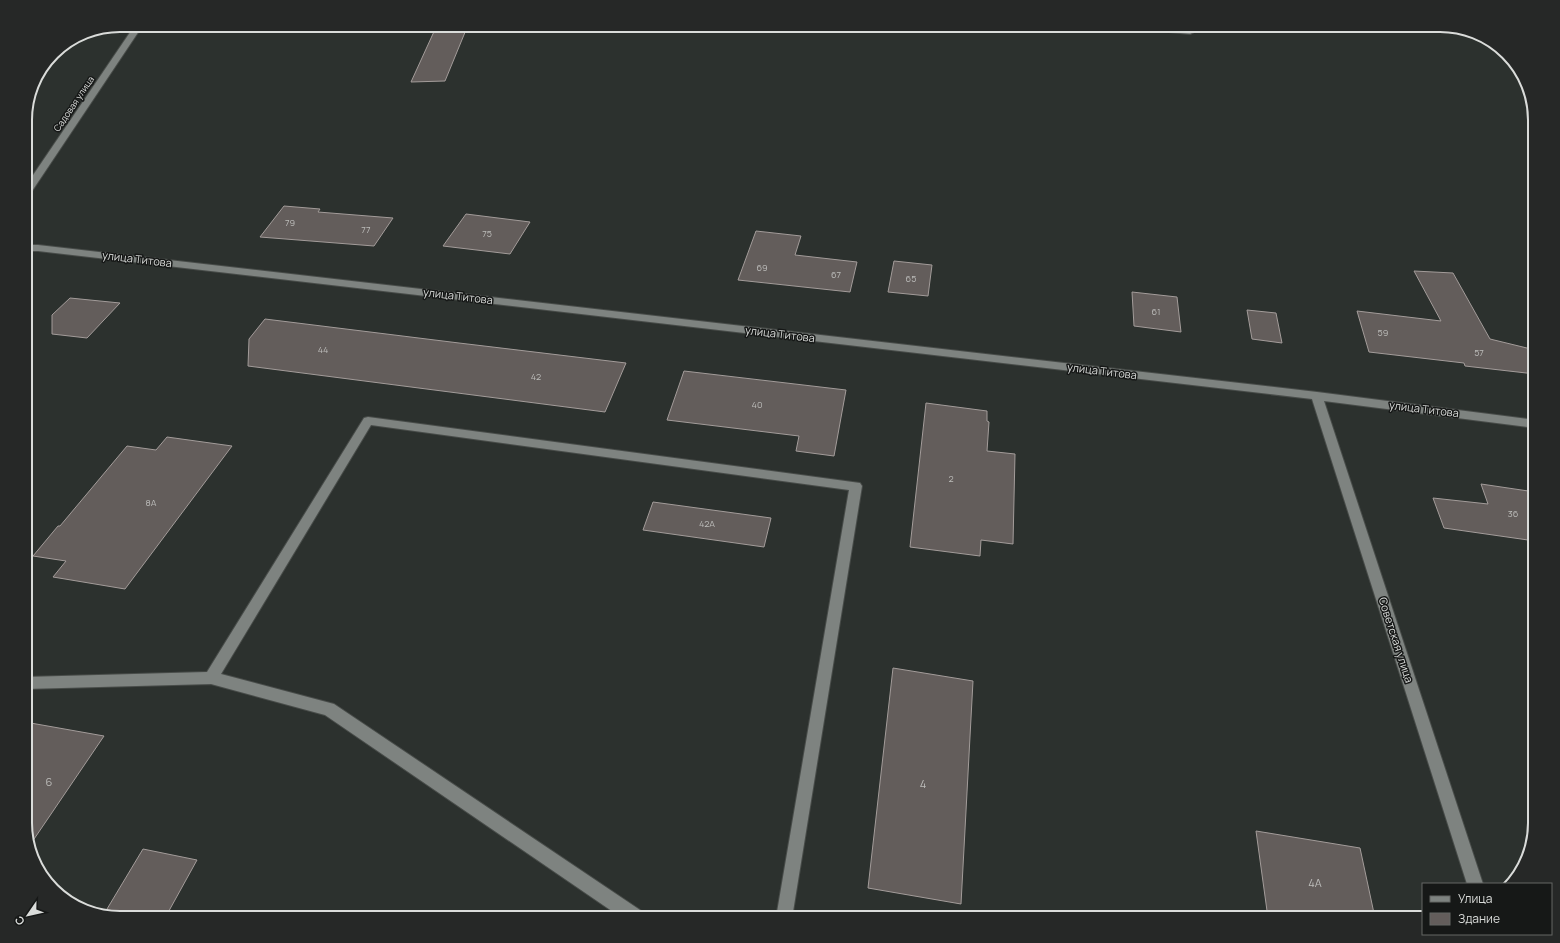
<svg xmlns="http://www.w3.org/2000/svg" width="1560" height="943" font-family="Manrope,sans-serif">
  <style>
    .building { fill: #635d5b; stroke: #a39c9a }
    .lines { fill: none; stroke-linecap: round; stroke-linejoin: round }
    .minor-casing { stroke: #484c49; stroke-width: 2 }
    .minor { fill: #7e8380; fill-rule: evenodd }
    .labels { text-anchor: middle; stroke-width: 3; stroke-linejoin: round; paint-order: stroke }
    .far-street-label { font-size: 9px; fill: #dadcda; stroke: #161817 }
    .number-label { font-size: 9px; fill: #bcbcba }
    .street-label { font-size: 11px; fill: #dadcda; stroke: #161817 }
    .near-number-label { font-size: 11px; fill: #bcbcba }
    .rim { fill: none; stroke: #dadcda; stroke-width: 2 }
  </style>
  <rect width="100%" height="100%" fill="#2c312e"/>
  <g class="building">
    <polygon points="437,25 468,25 445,81 411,82"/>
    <polygon points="284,206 320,209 318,212 393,218 374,246 260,237"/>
    <polygon points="466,214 530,222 510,254 443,246"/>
    <polygon points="756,231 801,236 795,255 857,262 850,292 738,280"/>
    <polygon points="894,261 932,265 928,296 888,292"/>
    <polygon points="1414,271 1453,273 1490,339 1535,350 1535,374 1465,366 1464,363 1369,352 1357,311 1441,321"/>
    <polygon points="1132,292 1177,297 1181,332 1134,326"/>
    <polygon points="70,298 120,303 87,338 52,334 52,315"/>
    <polygon points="1247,310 1276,313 1282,343 1252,339"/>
    <polygon points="265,319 459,343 626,363 605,412 248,366 249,339"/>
    <polygon points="684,371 846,390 834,456 796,451 799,436 667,420"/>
    <polygon points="926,403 987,411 987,421 989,422 987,451 1015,454 1013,544 981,540 980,556 910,547"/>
    <polygon points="167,437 232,446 125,589 53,577 66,561 33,556 58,526 60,526 127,446 156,450"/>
    <polygon points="1481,484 1535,492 1535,541 1444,528 1433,498 1488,504"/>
    <polygon points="653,502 771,518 764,547 643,530"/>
    <polygon points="893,668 973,681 961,904 868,888"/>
    <polygon points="25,722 104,736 30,845 25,829"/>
    <polygon points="1256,831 1360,848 1375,918 1268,918"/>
    <polygon points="143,849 197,860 165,918 120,918 104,914"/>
  </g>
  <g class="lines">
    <g class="minor-casing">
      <g id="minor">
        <polygon points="135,25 143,25 30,194 25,197 25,187"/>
        <polygon points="1145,25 1190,30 1194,32 1190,34 1158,31"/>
        <polygon points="25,245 38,245 1317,392 1535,420 1535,428 1324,401 1483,884 1467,884 1312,399 38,251 25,251"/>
        <polygon points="368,417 860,483 862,486 792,918 776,918 849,490 371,425 221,674 334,704 643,912 645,918 622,918 325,715 211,684 25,689 25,677 207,672 364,418"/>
      </g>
    </g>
    <use href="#minor" class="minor"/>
  </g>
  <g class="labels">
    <g class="far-street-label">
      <text transform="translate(74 104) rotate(-56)" y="3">Садовая улица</text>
    </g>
    <g class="number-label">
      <text x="290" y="226">79</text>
      <text x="366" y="233">77</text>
      <text x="487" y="237">75</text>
      <text x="762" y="271">69</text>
      <text x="836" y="278">67</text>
      <text x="911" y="282">65</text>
      <text x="1156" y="315">61</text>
      <text x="1383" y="336">59</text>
      <text x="323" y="353">44</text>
      <text x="1479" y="356">57</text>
      <text x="536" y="380">42</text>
      <text x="757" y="408">40</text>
      <text x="951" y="482">2</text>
      <text x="151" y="506">8А</text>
      <text x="1513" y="517">36</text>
      <text x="707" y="527">42А</text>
    </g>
    <g class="street-label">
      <text transform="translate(137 259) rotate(7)" y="4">улица Титова</text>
      <text transform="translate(458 296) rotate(7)" y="4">улица Титова</text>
      <text transform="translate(780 334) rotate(7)" y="4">улица Титова</text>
      <text transform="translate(1102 371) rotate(7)" y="4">улица Титова</text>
      <text transform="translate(1424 409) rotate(7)" y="4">улица Титова</text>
      <text transform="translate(1396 640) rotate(72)" y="4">Советская улица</text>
    </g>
    <g class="near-number-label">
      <text x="49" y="786">6</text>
      <text x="923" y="788">4</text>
      <text x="1315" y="887">4А</text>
    </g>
  </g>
  <path d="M0 0H1560V943H0ZM120 32H1440A88 88 0 0 1 1528 120V823A88 88 0 0 1 1440 911H120A88 88 0 0 1 32 823V120A88 88 0 0 1 120 32Z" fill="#262827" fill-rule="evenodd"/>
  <path class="rim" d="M120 32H1440A88 88 0 0 1 1528 120V823A88 88 0 0 1 1440 911H120A88 88 0 0 1 32 823V120A88 88 0 0 1 120 32Z"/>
  <rect x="1422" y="883" width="130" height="52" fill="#161817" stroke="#646665"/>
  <rect x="1430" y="896" width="20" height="6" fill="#7e8380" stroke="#646665"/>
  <text x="1458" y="903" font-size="12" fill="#dadcda">Улица</text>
  <rect x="1430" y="913" width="20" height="12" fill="#635d5b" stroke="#646665"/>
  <text x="1458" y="923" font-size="12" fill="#dadcda">Здание</text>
  <g transform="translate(28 915) rotate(236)" stroke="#161817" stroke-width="3" paint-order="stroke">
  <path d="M0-3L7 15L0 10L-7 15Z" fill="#dadcda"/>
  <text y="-6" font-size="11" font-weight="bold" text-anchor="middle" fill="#dadcda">С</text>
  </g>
</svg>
